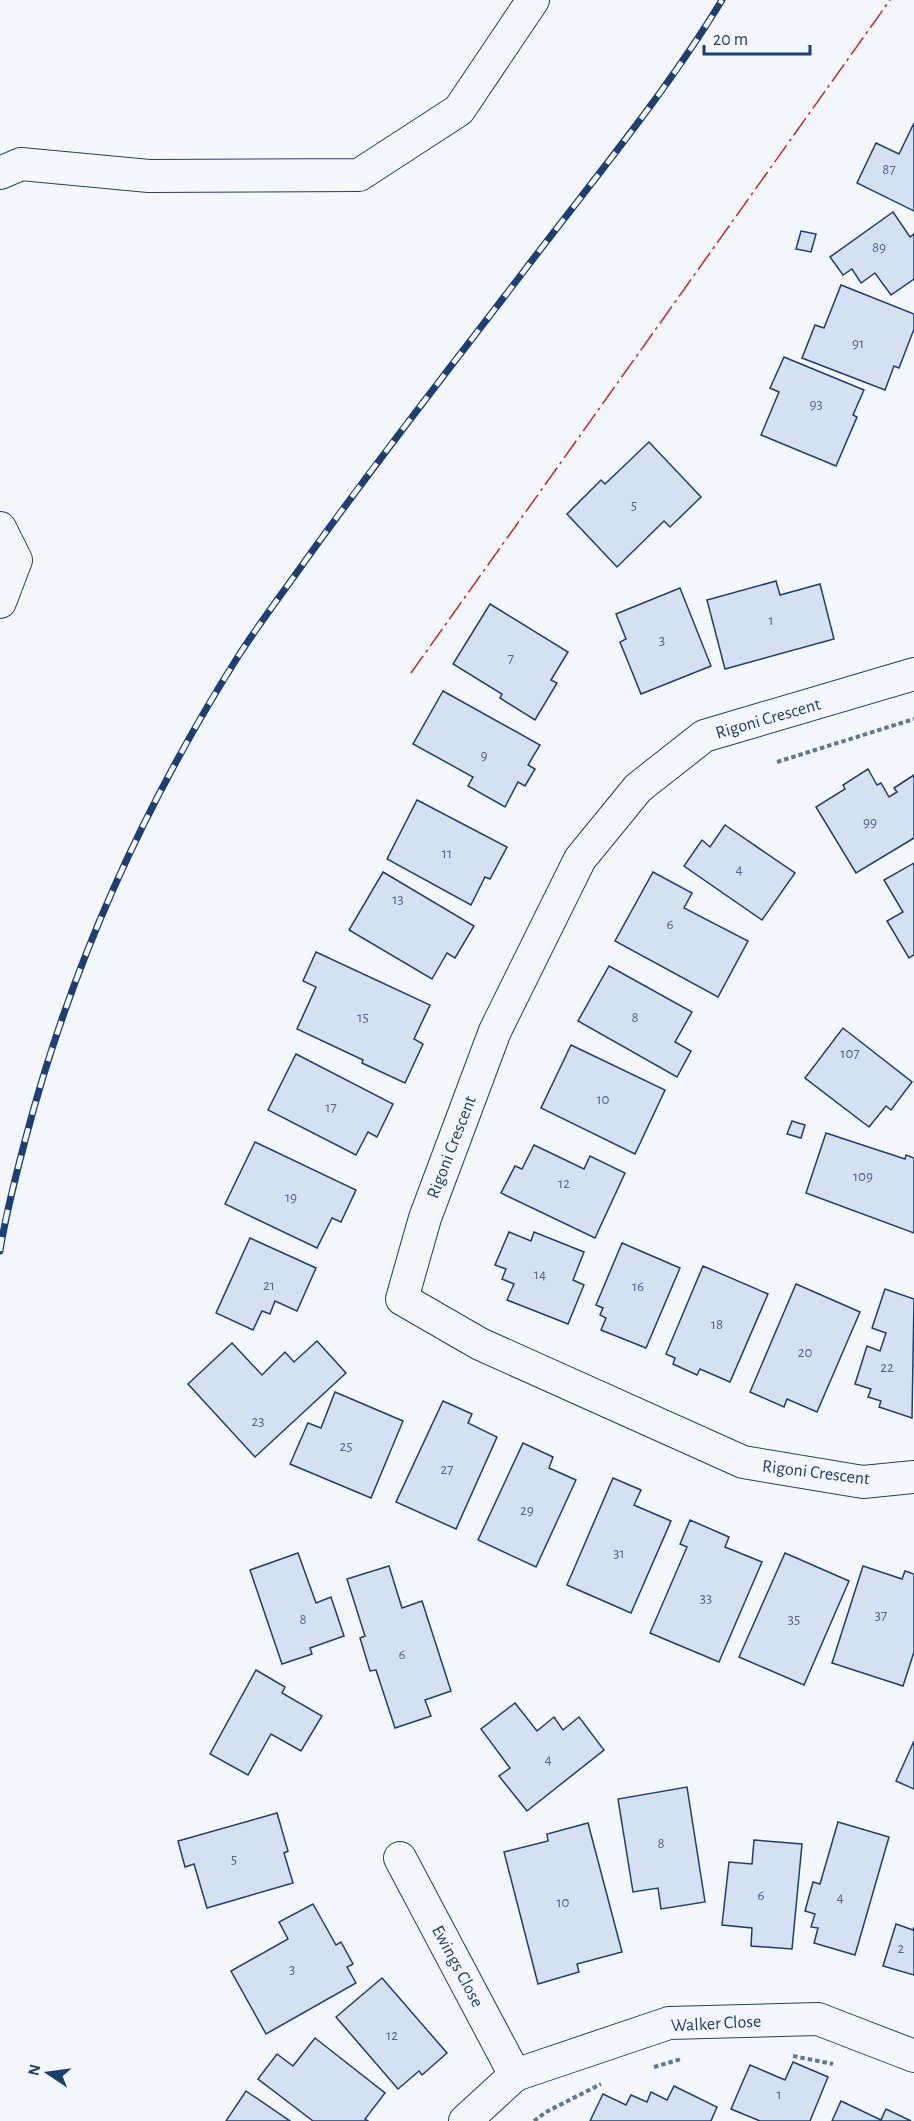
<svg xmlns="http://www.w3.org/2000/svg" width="914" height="2121" font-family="'Alegreya Sans',sans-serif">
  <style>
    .building { fill: #d5e0f0; stroke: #1d3f73; stroke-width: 1.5 }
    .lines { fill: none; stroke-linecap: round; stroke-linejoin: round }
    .minor-casing { stroke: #1d3f73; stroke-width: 34 }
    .path { stroke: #5e769c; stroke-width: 4; stroke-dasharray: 4.5 3; stroke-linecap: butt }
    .minor { stroke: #f4f7fb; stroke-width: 32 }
    .rail-casing { stroke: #1d3f73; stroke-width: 7 }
    .rail { stroke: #f4f7fb; stroke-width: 4.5; stroke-dasharray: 14; stroke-linecap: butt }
    .power { stroke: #c62828; stroke-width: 1.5; stroke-dasharray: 21 4.5 3 4.5; stroke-linecap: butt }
    .labels { text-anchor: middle; stroke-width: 4.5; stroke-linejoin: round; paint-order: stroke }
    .number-label { font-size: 15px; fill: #4b6792 }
    .street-label { font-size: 18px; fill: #1d3f73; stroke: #f4f7fb }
  </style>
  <rect width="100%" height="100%" fill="#f4f7fb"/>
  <g class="building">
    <polygon points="914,123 914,211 857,183 876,143 899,154"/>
    <polygon points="893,212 910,237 914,234 914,279 891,295 875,273 861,283 852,269 843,275 830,257"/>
    <polygon points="801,231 816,234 811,252 796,249"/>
    <polygon points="841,285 914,314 914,329 899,368 894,366 885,390 802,358 815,325 824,328"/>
    <polygon points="784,357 864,390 853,415 857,417 836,466 761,435 779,392 770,388"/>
    <polygon points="649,442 701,497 670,527 664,521 617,567 567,514 601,480 605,484"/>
    <polygon points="776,581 780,595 820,584 834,639 725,669 707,600"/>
    <polygon points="680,588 711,666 641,694 620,642 626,639 616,614"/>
    <polygon points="490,604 568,652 551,680 557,683 535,720 500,698 502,694 453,664"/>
    <polygon points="443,691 540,745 528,765 535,769 525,786 518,782 505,807 468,786 473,777 413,744"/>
    <polygon points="868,769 877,785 881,783 889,797 897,792 894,788 914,775 914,838 856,873 816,807 845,789 843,785"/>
    <polygon points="417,800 507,847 490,879 485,877 471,905 387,859"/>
    <polygon points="725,825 795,873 762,920 684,866 702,840 710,847"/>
    <polygon points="914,863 914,955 909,958 887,921 903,912 884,880"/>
    <polygon points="383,872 474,926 455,958 447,953 432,979 349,930"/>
    <polygon points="653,872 692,893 684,908 748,941 718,997 615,941"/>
    <polygon points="316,952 430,1005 414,1039 423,1044 405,1083 362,1063 363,1060 297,1029 316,987 303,981"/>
    <polygon points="609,966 692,1012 675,1042 691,1051 677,1077 578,1021"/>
    <polygon points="843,1028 912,1082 891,1110 886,1106 869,1127 805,1078"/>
    <polygon points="571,1045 665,1090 635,1154 541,1108"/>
    <polygon points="296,1054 393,1104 377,1137 368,1132 356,1155 268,1110"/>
    <polygon points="792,1121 805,1125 801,1138 787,1134"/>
    <polygon points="826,1133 905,1159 906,1155 914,1158 914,1233 806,1193"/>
    <polygon points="255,1142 356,1190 341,1222 332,1218 317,1248 225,1204"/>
    <polygon points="534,1145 584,1169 590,1156 625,1173 595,1238 501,1193 515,1166 522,1169"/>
    <polygon points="509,1232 531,1241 534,1232 584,1252 573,1280 584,1285 568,1324 507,1300 514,1284 502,1279 506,1269 495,1265"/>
    <polygon points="250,1238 316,1268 297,1311 275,1301 270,1314 262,1311 253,1330 216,1313"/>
    <polygon points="622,1243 680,1268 646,1348 601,1330 606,1318 600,1315 603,1308 596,1305"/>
    <polygon points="703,1266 768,1294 730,1382 700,1369 697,1375 673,1364 675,1358 666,1354"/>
    <polygon points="796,1284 860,1312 817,1412 787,1399 784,1407 750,1392"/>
    <polygon points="885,1289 914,1299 912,1418 879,1407 881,1401 868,1397 871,1389 855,1384 867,1346 880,1351 886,1333 872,1328"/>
    <polygon points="317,1341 346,1373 255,1457 188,1384 232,1343 262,1375 285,1352 294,1362"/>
    <polygon points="335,1392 403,1421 371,1498 290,1464 308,1423 321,1428"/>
    <polygon points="443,1401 472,1414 468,1423 497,1437 456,1529 396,1502"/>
    <polygon points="523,1443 553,1457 549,1468 576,1480 536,1567 478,1540"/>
    <polygon points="613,1478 641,1490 634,1505 671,1521 631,1613 567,1585"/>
    <polygon points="690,1520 729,1537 725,1547 762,1562 719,1662 650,1633 687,1547 680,1544"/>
    <polygon points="298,1553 316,1603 331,1597 344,1636 310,1648 312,1654 282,1664 250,1570"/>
    <polygon points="785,1553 849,1581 804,1685 739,1657"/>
    <polygon points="389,1566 402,1608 422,1601 451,1691 425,1700 431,1716 395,1728 376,1670 370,1671 360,1638 365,1636 347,1579"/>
    <polygon points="863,1566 902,1579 905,1571 914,1574 914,1652 903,1686 832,1663"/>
    <polygon points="256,1670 285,1687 282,1693 322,1716 301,1751 271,1734 248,1775 210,1754"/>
    <polygon points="515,1703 537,1731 554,1717 563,1730 579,1717 604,1750 527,1811 499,1776 510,1768 481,1729"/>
    <polygon points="914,1741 914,1789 896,1781"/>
    <polygon points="687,1787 705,1902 661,1909 658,1888 633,1892 618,1799"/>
    <polygon points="277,1813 288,1851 284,1853 293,1883 207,1908 194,1864 185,1867 178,1841"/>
    <polygon points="838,1822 889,1837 855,1955 814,1943 818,1928 811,1927 815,1914 805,1911 813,1882 820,1884"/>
    <polygon points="588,1823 622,1952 577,1964 579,1972 538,1984 504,1852 548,1841 547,1834"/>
    <polygon points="754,1840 802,1844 792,1949 751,1946 752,1928 722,1925 729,1862 752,1864"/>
    <polygon points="313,1904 336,1945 341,1942 353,1964 347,1967 356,1983 266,2034 231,1971 288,1939 279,1922"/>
    <polygon points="896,1924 913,1930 914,1927 914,1975 883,1966"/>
    <polygon points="382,1978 447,2053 422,2075 419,2071 398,2089 336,2017"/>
    <polygon points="315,2038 385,2093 365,2119 368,2121 313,2121 258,2079 277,2054 293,2066"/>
    <polygon points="793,2062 828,2077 810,2121 760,2121 731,2109 750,2065 785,2080"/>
    <polygon points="674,2086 717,2107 711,2121 590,2121 603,2094 626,2105 631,2095 647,2102 651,2092 667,2100"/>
    <polygon points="246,2091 290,2121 226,2121"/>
    <polygon points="841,2101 881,2120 886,2109 911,2121 832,2121"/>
  </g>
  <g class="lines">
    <g class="minor-casing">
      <g id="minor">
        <polyline points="0,173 21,164 149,176 359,175 459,110 533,0"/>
        <polyline points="0,528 16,560 0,602"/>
        <polyline points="914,674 704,736 638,788 580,859 495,1031 425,1218 402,1299 480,1344 743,1462 863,1482 914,1477"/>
        <polyline points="400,1858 515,2075"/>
        <polyline points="465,2121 515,2075 669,2023 818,2019 914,2056"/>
      </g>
    </g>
    <g class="path">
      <polyline points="777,762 914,719"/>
      <polyline points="793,2056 833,2064"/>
      <polyline points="654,2067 681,2059"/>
      <polyline points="534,2121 546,2112 601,2084"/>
    </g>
    <use href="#minor" class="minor"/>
    <g class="rail-casing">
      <path id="rail" d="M0,1251C6,1212 16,1175 26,1137C71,966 144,805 239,655C257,627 278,599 298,571C371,468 450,368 527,267C593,180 665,94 722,0"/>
    </g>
    <use href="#rail" class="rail"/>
    <polyline class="power" points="411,673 890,0"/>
  </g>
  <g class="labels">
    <g class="number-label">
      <text x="889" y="174">87</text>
      <text x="879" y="252">89</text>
      <text x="858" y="348">91</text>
      <text x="816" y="409">93</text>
      <text x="634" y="510">5</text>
      <text x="771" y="625">1</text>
      <text x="662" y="645">3</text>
      <text x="511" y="663">7</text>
      <text x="484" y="760">9</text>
      <text x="870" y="827">99</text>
      <text x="447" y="858">11</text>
      <text x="739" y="874">4</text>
      <text x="398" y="904">13</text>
      <text x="670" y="929">6</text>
      <text x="363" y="1022">15</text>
      <text x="635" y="1022">8</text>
      <text x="850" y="1058">107</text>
      <text x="603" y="1104">10</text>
      <text x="331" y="1112">17</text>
      <text x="863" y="1181">109</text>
      <text x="564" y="1188">12</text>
      <text x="291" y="1202">19</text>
      <text x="540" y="1279">14</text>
      <text x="269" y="1290">21</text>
      <text x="638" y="1291">16</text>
      <text x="717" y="1329">18</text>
      <text x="805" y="1357">20</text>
      <text x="887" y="1372">22</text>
      <text x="258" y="1426">23</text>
      <text x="346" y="1451">25</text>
      <text x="447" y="1474">27</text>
      <text x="527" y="1515">29</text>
      <text x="619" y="1558">31</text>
      <text x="706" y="1603">33</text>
      <text x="881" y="1620">37</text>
      <text x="303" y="1624">8</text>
      <text x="794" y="1624">35</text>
      <text x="402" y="1659">6</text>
      <text x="548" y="1764">4</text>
      <text x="661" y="1848">8</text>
      <text x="234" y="1864">5</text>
      <text x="761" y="1900">6</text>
      <text x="840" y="1902">4</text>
      <text x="563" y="1907">10</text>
      <text x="901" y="1953">2</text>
      <text x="292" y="1974">3</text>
      <text x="392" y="2040">12</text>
      <text x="779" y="2099">1</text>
    </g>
    <g class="street-label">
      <text transform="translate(768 718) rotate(-16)" y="6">Rigoni Crescent</text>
      <text transform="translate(451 1147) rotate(-69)" y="6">Rigoni Crescent</text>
      <text transform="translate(816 1472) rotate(7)" y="6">Rigoni Crescent</text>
      <text transform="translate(458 1966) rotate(62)" y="6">Ewings Close</text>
      <text transform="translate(716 2023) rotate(-3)" y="6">Walker Close</text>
    </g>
  </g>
  <g transform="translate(48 2073) rotate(283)" stroke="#f4f7fb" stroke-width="4.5" paint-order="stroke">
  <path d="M0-4.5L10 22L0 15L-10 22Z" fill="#1d3f73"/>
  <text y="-9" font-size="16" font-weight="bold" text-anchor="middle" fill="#1d3f73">N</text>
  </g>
  <path d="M704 45v9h106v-9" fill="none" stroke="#1d3f73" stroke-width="3"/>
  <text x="713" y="45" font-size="18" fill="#1d3f73" stroke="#f4f7fb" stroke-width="4.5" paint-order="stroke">20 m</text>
</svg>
